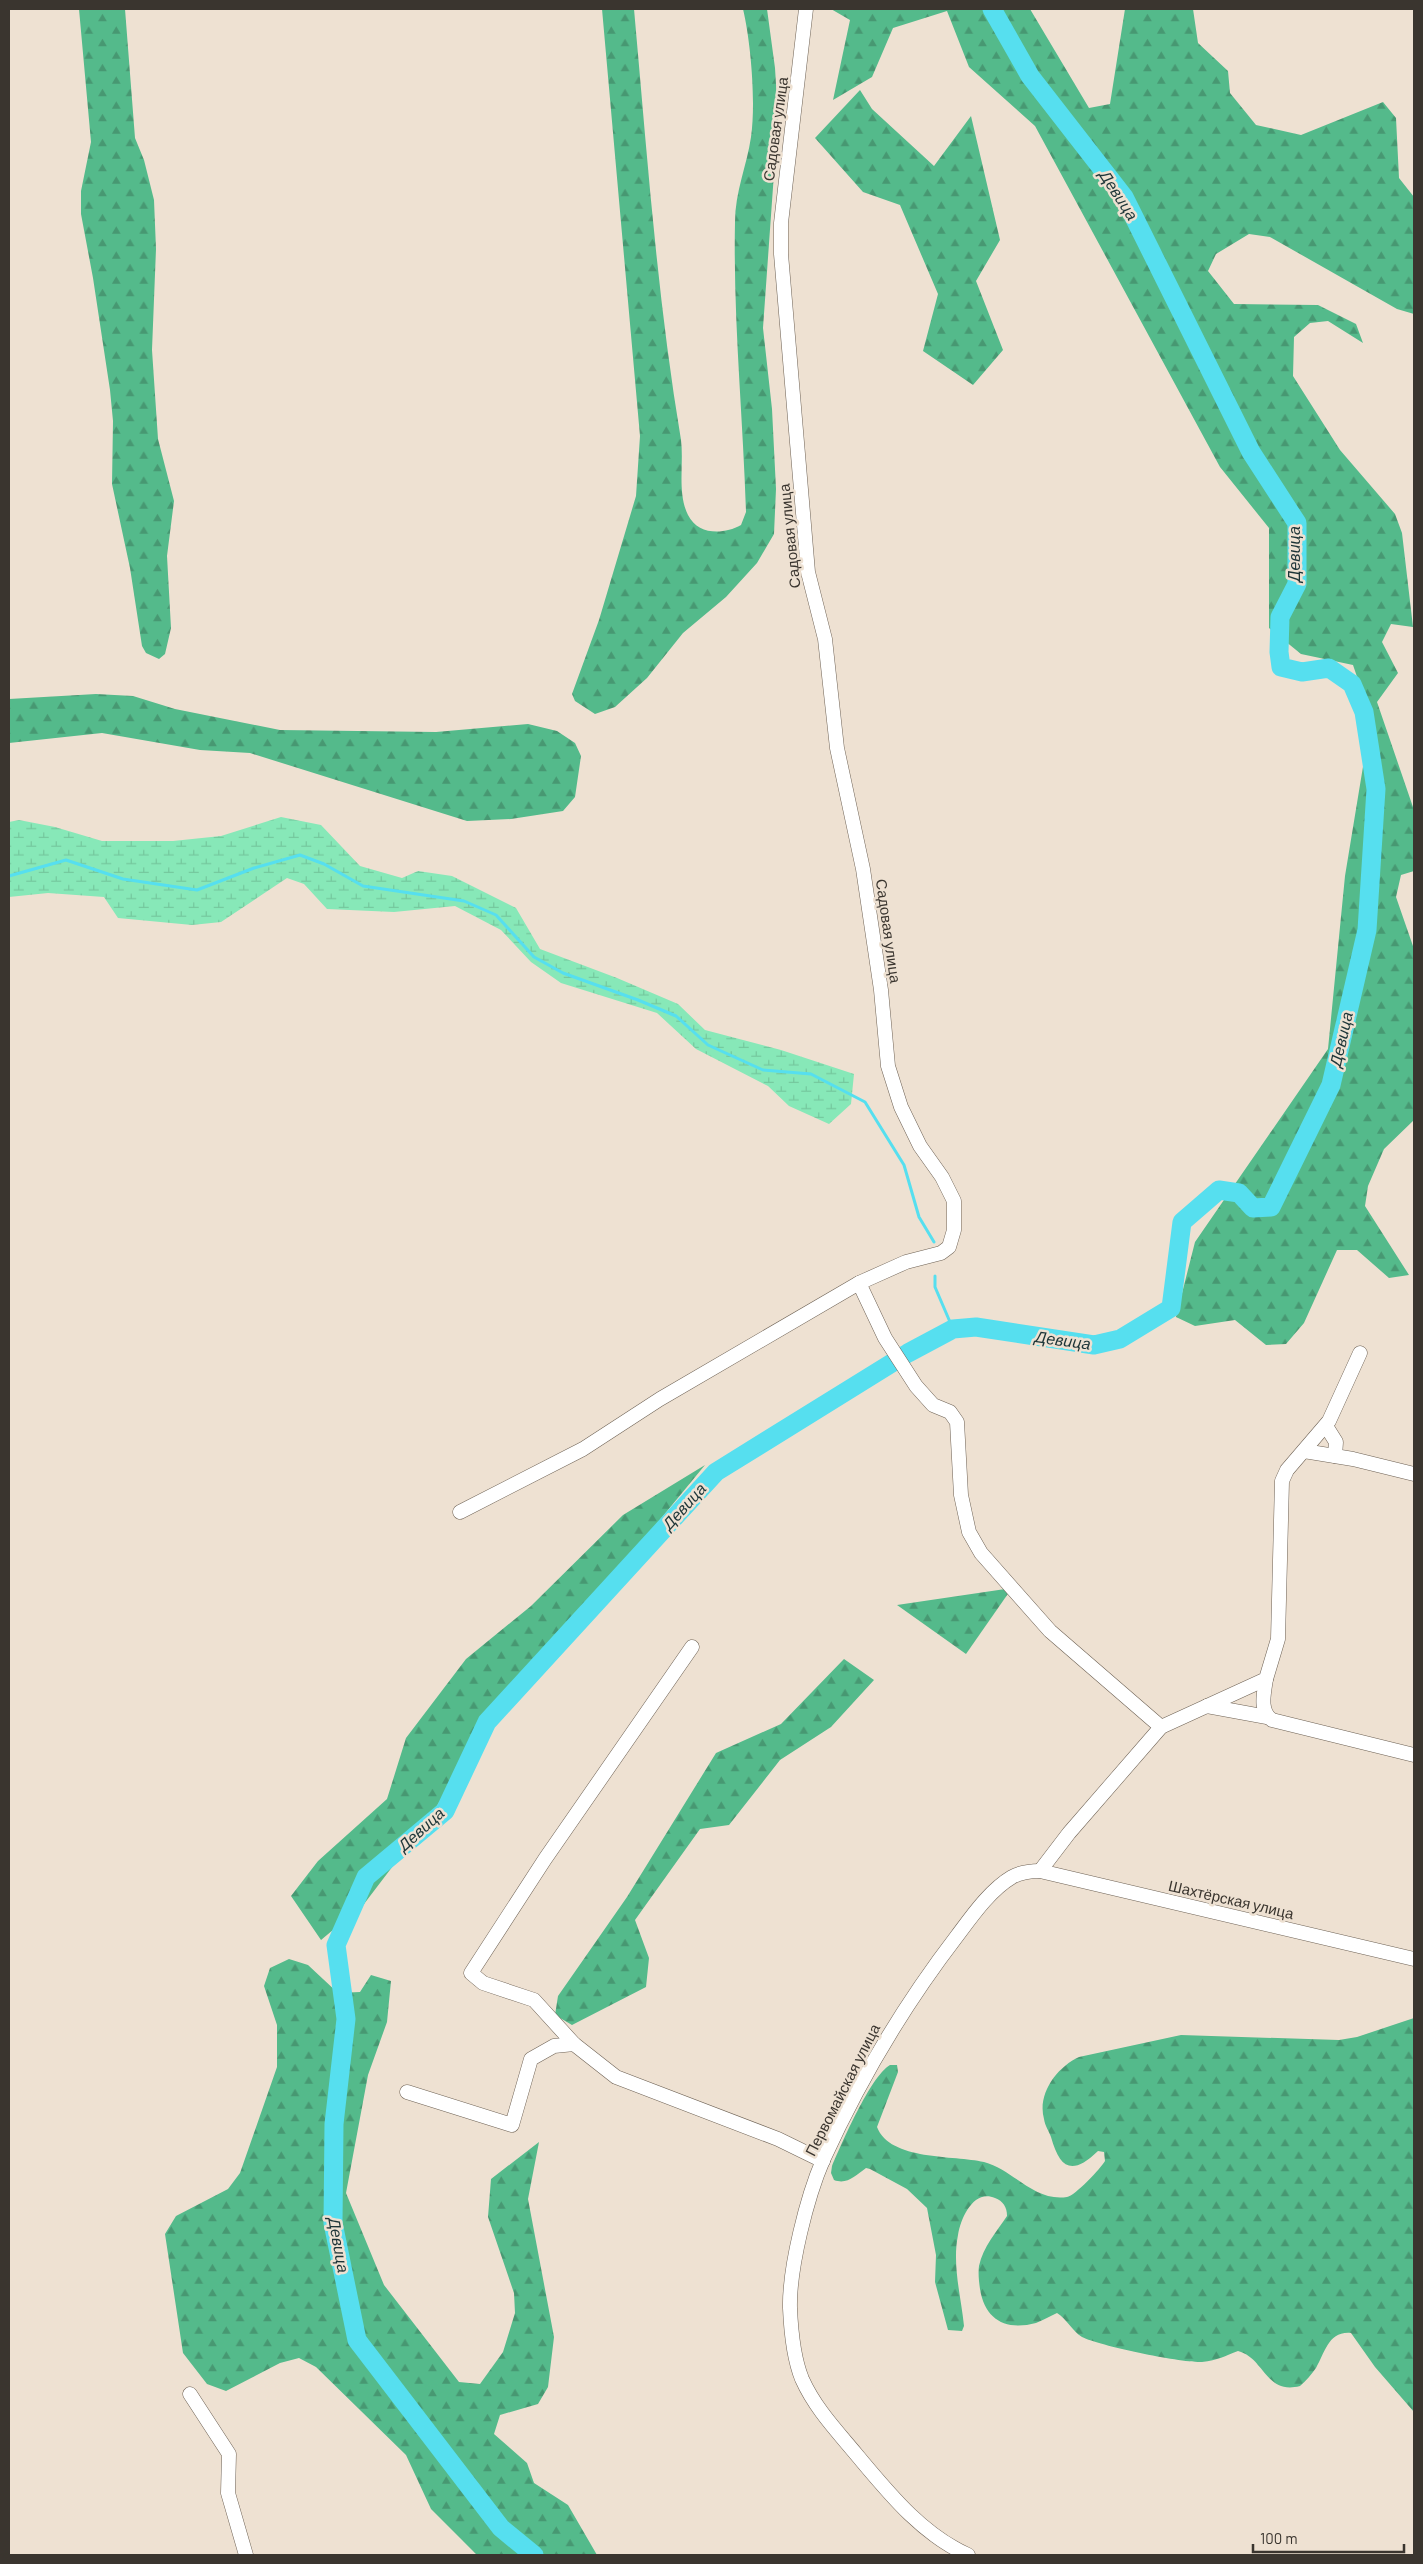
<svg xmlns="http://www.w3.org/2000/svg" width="1423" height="2564" viewBox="0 0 1423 2564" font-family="Barlow,sans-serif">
  <defs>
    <pattern id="forest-firs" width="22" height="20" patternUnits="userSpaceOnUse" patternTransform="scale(1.25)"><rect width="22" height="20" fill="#54ba8b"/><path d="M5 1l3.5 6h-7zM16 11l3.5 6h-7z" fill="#479872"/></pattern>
    <pattern id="wetland-marsh" width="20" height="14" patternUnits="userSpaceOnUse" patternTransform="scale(1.25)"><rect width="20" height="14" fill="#87e8b8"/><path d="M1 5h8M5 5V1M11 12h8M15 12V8" fill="none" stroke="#75c89e"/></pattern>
  </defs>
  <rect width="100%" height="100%" fill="#eee1d2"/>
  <!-- forest -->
  <g fill="url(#forest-firs)">
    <path d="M79 9H125L135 138 144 160 154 200 156 249 152 350 158 439 174 501 167 556 171 628 165 654 159 659 146 653 142 646 130 568 112 484 113 421 110 390 93 278 81 214V191L91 142Z"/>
    <path d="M602 9H634C647 153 657 297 681 440 684 464 677 493 688 515 698 535 723 535 741 525L746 512C743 416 733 319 735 222 735 192 747 165 751 137 756 102 751 43 743 9H767L775 68 778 117 763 328 772 409 776 489 774 534 757 563 726 597 683 633 647 678 615 707 595 714 575 701 572 694 599 620 636 496 640 436Z"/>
    <path d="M831 9H1030L1089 108 1110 104 1125 9H1193L1198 43 1228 71 1230 93 1256 125 1301 135 1383 102 1396 118 1399 178 1414 197V314L1397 309 1270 237 1249 234 1216 254 1208 271 1234 304 1318 305 1356 324 1363 343 1328 321 1310 323 1294 337 1293 376 1340 450 1395 514 1402 533 1413 627 1391 624 1382 642 1398 673 1377 702 1414 810V871L1401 875 1396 897 1414 949V1120L1384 1149 1368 1186 1365 1206 1409 1275 1389 1278 1357 1250H1337L1304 1323 1286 1344 1266 1345 1235 1320 1195 1326 1176 1317 1195 1242 1328 1049 1345 876 1371 718 1353 665 1301 654 1269 628V528L1220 467 1035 126 969 67 947 11 893 28 872 77 833 100 850 20Z"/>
    <path d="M860 90 872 109 934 166 971 116 1000 240 976 281 1003 350 973 385 923 351 938 294 900 205 863 192 815 138Z"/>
    <path d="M96 694 133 696 175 709 280 730 436 732 528 724 557 731 575 743 581 756 575 797 563 811 511 819 467 821 250 753 200 750 102 733 9 743V699Z"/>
    <path d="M705 1465 468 1753 431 1816 364 1904 321 1940 291 1896 318 1861 387 1799 406 1738 466 1659 531 1606 623 1515Z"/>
    <path d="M1012 1588 966 1654 897 1605Z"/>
    <path d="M844 1659 874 1680 831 1727 780 1760 729 1825 700 1829 635 1920 649 1958 646 1987 572 2025 555 2015 558 1996 627 1897 716 1753 781 1724Z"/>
    <path d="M289 1959 308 1965 338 1993 360 1992 371 1975 391 1981 387 2022 368 2075 346 2193 384 2285 459 2382 480 2384 503 2352 515 2313 514 2293 488 2217 491 2179 539 2142 528 2199 554 2337 548 2387 538 2404 500 2415 494 2434 527 2463 534 2483 568 2505 597 2555H477L431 2509 406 2455 316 2367 299 2358 280 2363 226 2391 207 2384 183 2353 165 2234 176 2216 228 2189 240 2173 277 2067V2025L264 1986 270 1968Z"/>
    <path d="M1414 2018V2412L1375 2367 1351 2333C1328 2331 1325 2353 1316 2368 1311 2375 1306 2381 1300 2386 1265 2395 1265 2358 1238 2351 1225 2356 1218 2360 1202 2362 1182 2363 1100 2346 1082 2337 1072 2331 1067 2319 1057 2313 1050 2316 1044 2320 1036 2323 1006 2331 985 2320 980 2289 979 2282 978 2273 979 2266 983 2247 997 2231 1007 2216 1007 2207 1003 2201 995 2198 974 2189 961 2217 958 2235 952 2265 961 2296 964 2326L962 2331 948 2330 935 2282 936 2255 927 2208 907 2189 870 2169 866 2168C855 2176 847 2185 834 2180L831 2173 832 2166C842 2143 870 2077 890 2065H897L898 2072 877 2127C890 2161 954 2155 984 2162 1014 2170 1034 2202 1067 2197 1075 2196 1101 2168 1105 2161L1104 2152 1098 2151C1072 2176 1060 2169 1051 2137 1049 2131 1045 2126 1044 2119 1037 2094 1057 2067 1079 2057L1181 2035 1339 2040 1357 2037Z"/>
  </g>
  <!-- wetland -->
  <path fill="url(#wetland-marsh)" d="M281 817 321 825 360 866 402 878 418 871 452 876 516 908 540 949 617 978 678 1004 705 1030 781 1050 854 1074 851 1104 829 1124 789 1106 768 1086 696 1049 657 1013 561 983 531 962 501 930 455 906 394 912 327 909 304 884 287 878 221 922 192 925 118 918 104 897 48 893 9 897V822L19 820 55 827 102 841H173L221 836Z"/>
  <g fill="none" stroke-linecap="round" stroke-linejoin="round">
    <!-- stream -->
    <g stroke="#56dfef" stroke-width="3">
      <path d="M9 876 66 860 123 879 197 890 254 868 300 855 324 864 363 886 464 901 496 915 534 957 563 973 638 1000 676 1016 708 1045 763 1070 811 1074 865 1102 904 1165 919 1217 934 1242"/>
      <path d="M935 1276V1287L953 1329"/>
    </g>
    <!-- river -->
    <path stroke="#56dfef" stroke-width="19" d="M534 2555 501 2528 357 2340 333 2223 334 2124 346 2019 336 1945 366 1877 445 1811 487 1722 716 1472 908 1353 953 1329 976 1327 1094 1345 1120 1339 1171 1308 1182 1222 1219 1190 1239 1193 1253 1208 1271 1207 1331 1085 1367 930 1376 789 1364 712 1352 684 1329 668 1302 672 1281 667 1279 652 1280 617 1297 584V523L1251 452 1124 197 1030 76 992 9"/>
    <!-- minor casing -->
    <g stroke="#6e6255" stroke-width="15">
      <g id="minor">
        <path d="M859 1283 885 1338 916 1386 933 1405 950 1412 957 1422 961 1495 969 1532 981 1553 1050 1631 1161 1727"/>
        <path d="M1326 1426 1336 1442 1335 1456"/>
        <path d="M1304 1451 1353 1459 1414 1474"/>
        <path d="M460 1512 583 1449 660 1399 859 1283 906 1262 941 1253 949 1247 954 1230V1201L942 1177 920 1146 901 1107 888 1066 881 990 863 869 837 748 825 639 808 572 781 254V223L806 9"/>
        <path d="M692 1647 545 1859 471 1973 483 1983 534 2000 574 2044 616 2077 778 2139 823 2161"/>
        <path d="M1266 1679C1264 1693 1259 1711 1272 1720L1414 1755"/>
        <path d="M1207 1706 1267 1717"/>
        <path d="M1040 1871 1069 1833 1161 1727 1266 1679 1278 1639 1282 1481 1287 1470 1329 1421 1360 1353"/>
        <path d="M407 2092 512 2125 531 2059 554 2046 574 2044"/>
        <path d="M190 2394 229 2454 228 2493 246 2555"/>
        <path d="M968 2555C921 2534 888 2492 856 2454 836 2430 815 2408 802 2379 793 2357 791 2331 790 2308 789 2268 807 2197 823 2160 859 2081 904 2005 957 1936 972 1916 990 1890 1012 1877 1021 1872 1030 1871 1040 1871L1414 1959"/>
      </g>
    </g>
    <!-- minor -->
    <use href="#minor" stroke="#fff" stroke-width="14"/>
  </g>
  <g text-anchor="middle" stroke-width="5" stroke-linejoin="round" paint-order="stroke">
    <!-- street labels -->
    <g font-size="15" fill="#3a352f" stroke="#eee1d2">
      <text transform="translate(776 129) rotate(-82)" y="5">Садовая улица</text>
      <text transform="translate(790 536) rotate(-96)" y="5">Садовая улица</text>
      <text transform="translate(888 931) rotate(82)" y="5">Садовая улица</text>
      <text transform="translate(1231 1900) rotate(13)" y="5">Шахтёрская улица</text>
      <text transform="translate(843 2090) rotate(-63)" y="5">Первомайская улица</text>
    </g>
    <!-- water labels -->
    <g font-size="16" font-style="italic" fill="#1d3538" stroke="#eee1d2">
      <text transform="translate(1119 195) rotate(57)" y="6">Девица</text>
      <text transform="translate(1294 554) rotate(-90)" y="6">Девица</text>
      <text transform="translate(1341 1039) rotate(-77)" y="6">Девица</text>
      <text transform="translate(1063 1340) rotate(8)" y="6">Девица</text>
      <text transform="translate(684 1506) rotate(-48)" y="6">Девица</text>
      <text transform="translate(421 1829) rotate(-42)" y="6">Девица</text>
      <text transform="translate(339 2245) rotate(80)" y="6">Девица</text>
    </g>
  </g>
  <!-- border -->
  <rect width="1423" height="2564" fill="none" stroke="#3a352f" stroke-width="20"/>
  <!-- scale -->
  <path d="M1253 2544v8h151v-8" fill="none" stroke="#3a352f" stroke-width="2.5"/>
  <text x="1260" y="2544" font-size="15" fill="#3a352f" stroke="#eee1d2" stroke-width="4" paint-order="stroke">100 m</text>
</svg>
